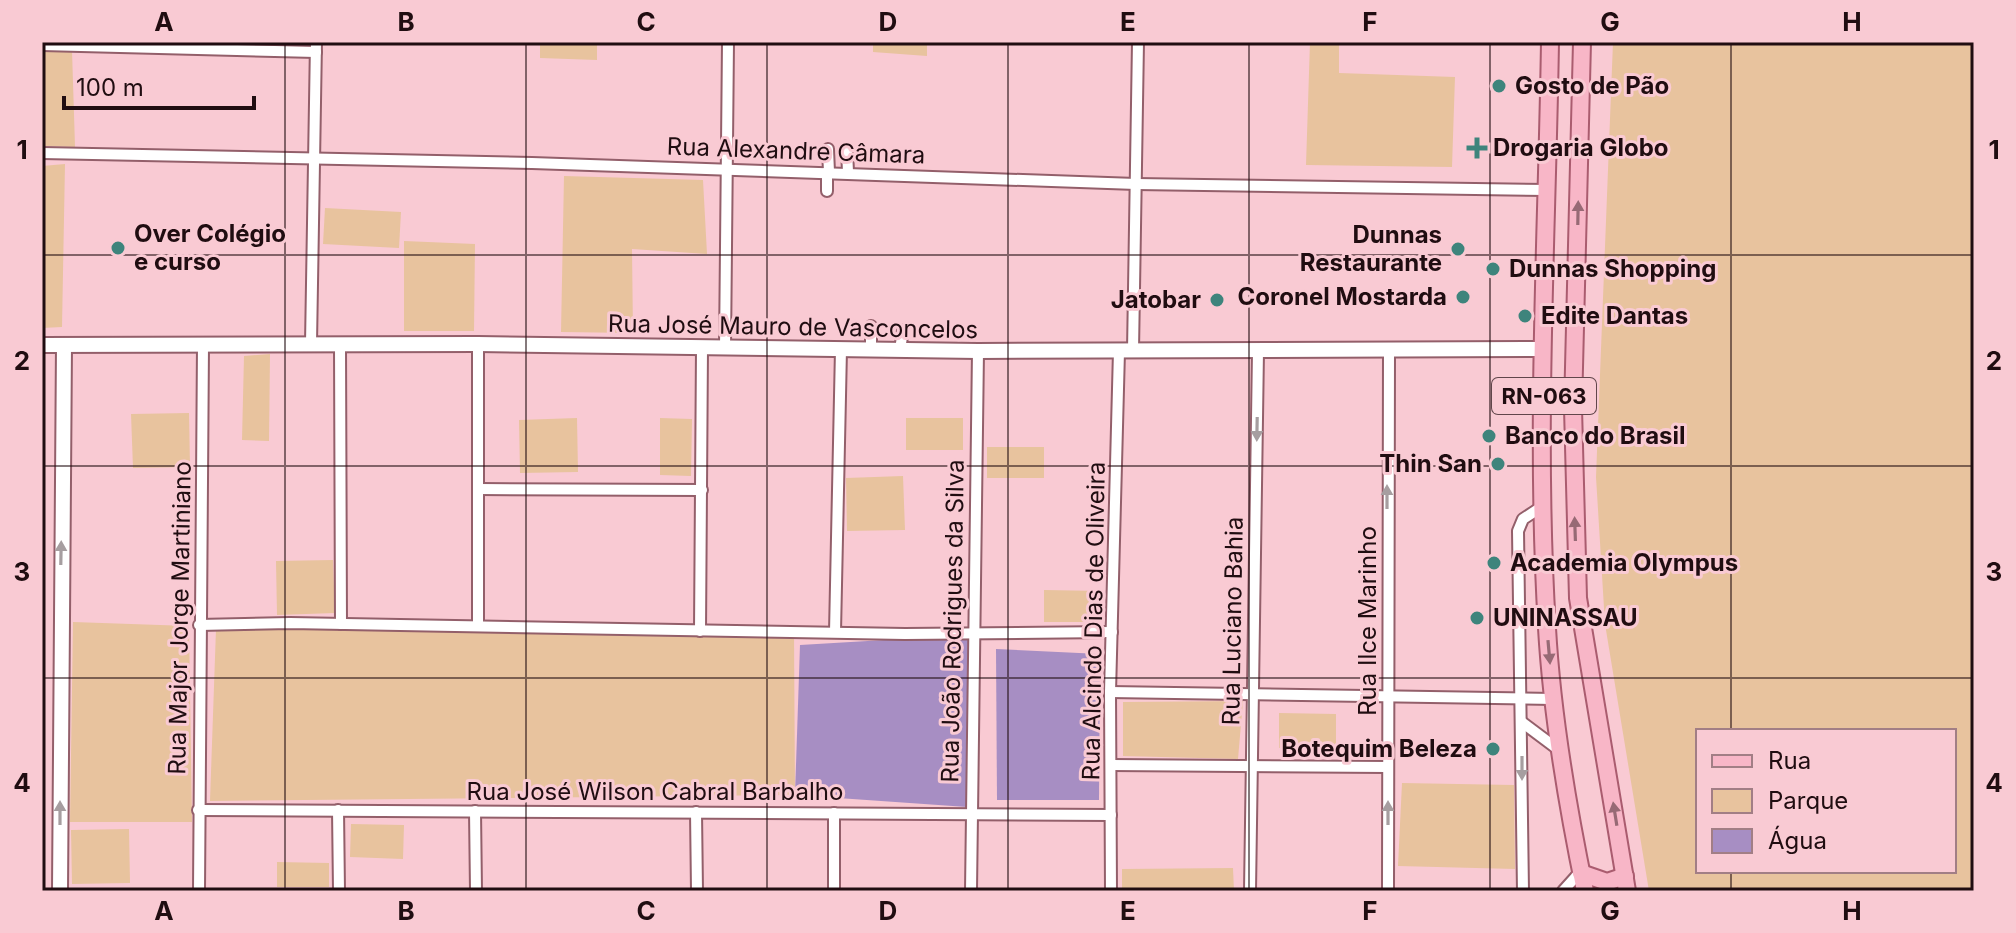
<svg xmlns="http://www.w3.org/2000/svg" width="2016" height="933" viewBox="0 0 2016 933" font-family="Inter,sans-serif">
  <rect width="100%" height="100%" fill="#f9cad3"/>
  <!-- green -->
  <g fill="#e8c39e" fill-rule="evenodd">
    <path d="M540 42H597V60L540 58Z"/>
    <path d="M873 42H927V56L873 52Z"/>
    <path d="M1310 42H1339V73L1455 77 1452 167 1306 165Z"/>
    <path d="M1613 42H1974V891H1649L1605 624 1596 477ZM1698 731H1954V871H1698Z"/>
    <path d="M42 50H72L75 147 42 146Z"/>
    <path d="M65 164 62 327 42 328V166Z"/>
    <path d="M564 176 703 180 707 254 632 249 633 333 561 332Z"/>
    <path d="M325 208 401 212 399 248 323 244Z"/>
    <path d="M404 241 475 244 474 331H404Z"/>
    <path d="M270 354 269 441 242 440 244 356Z"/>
    <path d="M189 413 190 467 133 468 131 414Z"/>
    <path d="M577 418 578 472 520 473 519 420Z"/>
    <path d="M660 418 692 419 691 476 660 475Z"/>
    <rect x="906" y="418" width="57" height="32"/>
    <rect x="987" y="447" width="57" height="31"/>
    <path d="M903 476 905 530 847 531 846 478Z"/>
    <path d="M333 560 335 613 277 615 276 561Z"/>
    <path d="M1044 590 1101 591V622H1044Z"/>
    <path d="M73 622 189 626 192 822H70Z"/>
    <path d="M216 629 794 632 795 795 210 801Z"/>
    <path d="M1243 701 1238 759 1123 756V702Z"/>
    <path d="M1279 713 1336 714V748H1279Z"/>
    <path d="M1402 783 1514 785 1515 869 1398 866Z"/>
    <path d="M351 824 404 825 403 859 350 857Z"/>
    <path d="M129 829 130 883 72 884 71 830Z"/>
    <path d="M277 862 329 863V887H277Z"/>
    <path d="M1233 868 1234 891H1122V869Z"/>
  </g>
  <!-- water -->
  <g fill="#a78ec3">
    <path d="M969 635 967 807 795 795 800 645Z"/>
    <path d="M996 649 1100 654 1099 800H997Z"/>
  </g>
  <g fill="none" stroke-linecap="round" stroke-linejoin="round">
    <!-- street casing -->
    <g stroke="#935f6a" stroke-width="14">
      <g id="street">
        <path d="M42 45 316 52"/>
        <path d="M828 149 829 172"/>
        <path d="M847 150 848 172"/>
        <path d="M42 153 532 163 1136 184 1548 190"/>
        <path d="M827 191V172"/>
        <path d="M871 326V350"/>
        <path d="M311 344 316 42"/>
        <path d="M340 345 341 624"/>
        <path d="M725 349 728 42"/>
        <path d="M900 350 903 330"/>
        <path d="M1133 351 1138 42"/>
        <path d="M479 489 702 490"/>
        <path d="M199 625 290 623 905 634 1112 632"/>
        <path d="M478 625V344"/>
        <path d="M700 631 702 348"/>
        <path d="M835 632 841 349"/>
        <path d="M1110 692 1553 699"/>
        <path d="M1523 723 1559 750"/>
        <path d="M1111 765 1388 767"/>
        <path d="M198 810 1111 815"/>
        <path d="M338 810 339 891"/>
        <path d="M475 811 476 891"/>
        <path d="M696 812 697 891"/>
        <path d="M199 891 203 345"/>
        <path d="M834 891V813"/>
        <path d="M971 891 978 351"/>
        <path d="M1111 891 1110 692 1119 351"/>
        <path d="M1250 891 1258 351"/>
        <path d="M1388 891 1389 351"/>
        <path d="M1523 891 1518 531 1523 519 1543 506"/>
        <path d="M1563 891 1581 871"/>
      </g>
    </g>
    <!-- secondary casing -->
    <g stroke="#935f6a" stroke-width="18">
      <g id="secondary">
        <path d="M42 345 478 344 978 351 1543 349"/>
        <path d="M60 891 64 345"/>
      </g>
    </g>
    <!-- primary casing -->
    <g stroke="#aa5c6f" stroke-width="20">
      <g id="primary">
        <path d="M1550 42C1547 237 1535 433 1547 628 1552 716 1567 804 1585 891"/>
        <path d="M1582 42 1573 408 1578 598 1627 891"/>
        <path d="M1581 873 1607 882 1625 876"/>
      </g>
    </g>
    <!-- street -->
    <use href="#street" stroke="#fff" stroke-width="10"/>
    <!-- secondary -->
    <use href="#secondary" stroke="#fff" stroke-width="14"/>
    <!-- primary -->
    <use href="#primary" stroke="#f8b6c7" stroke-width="16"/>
  </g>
  <!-- one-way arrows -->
  <defs><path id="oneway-solid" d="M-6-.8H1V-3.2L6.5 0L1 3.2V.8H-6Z" transform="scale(2)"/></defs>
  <g fill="#976a75">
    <use href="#oneway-solid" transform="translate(1578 213) rotate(-89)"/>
    <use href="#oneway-solid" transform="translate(1575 529) rotate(-92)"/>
    <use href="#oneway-solid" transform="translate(1549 652) rotate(85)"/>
    <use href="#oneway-solid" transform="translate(1615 814) rotate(-99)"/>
  </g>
  <g fill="#a69ea0">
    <use href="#oneway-solid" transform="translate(1257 429) rotate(91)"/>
    <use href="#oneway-solid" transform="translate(1387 497) rotate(-90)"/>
    <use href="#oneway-solid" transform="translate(61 553) rotate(-89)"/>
    <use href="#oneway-solid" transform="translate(1522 768) rotate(90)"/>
    <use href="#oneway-solid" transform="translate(60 813) rotate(-90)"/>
    <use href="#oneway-solid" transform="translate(1388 813) rotate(-90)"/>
  </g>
  <!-- grid -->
  <path fill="none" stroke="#200d11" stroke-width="2" stroke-opacity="0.55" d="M285 42V891M526 42V891M767 42V891M1008 42V891M1249 42V891M1490 42V891M1731 42V731M42 255H1974M42 466H1974M42 678H1974M1731 871V891"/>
  <!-- markers -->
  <g fill="#3e847c" stroke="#f9cad3" stroke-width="3">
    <circle cx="1499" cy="86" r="8"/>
    <path d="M1473 136h8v8h8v8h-8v8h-8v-8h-8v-8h8z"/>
    <circle cx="118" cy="248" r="8"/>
    <circle cx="1458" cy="249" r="8"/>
    <circle cx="1493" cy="269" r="8"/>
    <circle cx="1463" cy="297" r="8"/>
    <circle cx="1217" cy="300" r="8"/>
    <circle cx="1525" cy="316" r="8"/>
    <circle cx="1489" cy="436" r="8"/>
    <circle cx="1498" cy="464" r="8"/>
    <circle cx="1494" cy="563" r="8"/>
    <circle cx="1477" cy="618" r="8"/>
    <circle cx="1493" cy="749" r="8"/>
  </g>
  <g text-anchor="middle" stroke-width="6" stroke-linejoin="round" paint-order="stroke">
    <!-- shield labels -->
    <rect fill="#f9cad3" stroke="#61464b" stroke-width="2" x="1492" y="378" width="104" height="36" rx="6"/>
    <g font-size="22" font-weight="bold" fill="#200d11">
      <text x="1544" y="404">RN-063</text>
    </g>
    <!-- poi labels -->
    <g font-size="24" font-weight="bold" fill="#200d11" stroke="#f9cad3" text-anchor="start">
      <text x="1515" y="94">Gosto de Pão</text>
      <text x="1493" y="156">Drogaria Globo</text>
      <text x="134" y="242">Over Colégio<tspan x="134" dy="28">e curso</tspan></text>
      <text x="1442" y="243" text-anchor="end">Dunnas<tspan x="1442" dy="28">Restaurante</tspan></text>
      <text x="1509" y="277">Dunnas Shopping</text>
      <text x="1447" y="305" text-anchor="end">Coronel Mostarda</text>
      <text x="1201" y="308" text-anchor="end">Jatobar</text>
      <text x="1541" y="324">Edite Dantas</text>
      <text x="1505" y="444">Banco do Brasil</text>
      <text x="1482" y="472" text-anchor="end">Thin San</text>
      <text x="1510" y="571">Academia Olympus</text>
      <text x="1493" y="626">UNINASSAU</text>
      <text x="1477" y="757" text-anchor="end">Botequim Beleza</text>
    </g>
    <!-- street labels -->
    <g font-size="24" fill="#200d11" stroke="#f9cad3">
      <text transform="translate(796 151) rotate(2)" y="8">Rua Alexandre Câmara</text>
      <text transform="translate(793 327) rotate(1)" y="8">Rua José Mauro de Vasconcelos</text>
      <text transform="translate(180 618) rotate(-89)" y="8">Rua Major Jorge Martiniano</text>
      <text transform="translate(953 621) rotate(-89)" y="8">Rua João Rodrigues da Silva</text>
      <text transform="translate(1094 621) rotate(-89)" y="8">Rua Alcindo Dias de Oliveira</text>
      <text transform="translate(1233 621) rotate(-89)" y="8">Rua Luciano Bahia</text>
      <text transform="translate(1368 621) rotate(-90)" y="8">Rua Ilce Marinho</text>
      <text x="655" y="800">Rua José Wilson Cabral Barbalho</text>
    </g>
  </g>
  <!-- border -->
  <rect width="2016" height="933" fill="none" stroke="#f9cad3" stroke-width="88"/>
  <!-- legend -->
  <rect x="1696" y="729" width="260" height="144" fill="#f9cad3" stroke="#a27e85" stroke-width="2"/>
  <rect x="1712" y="755" width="40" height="12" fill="#f8b6c7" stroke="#a27e85" stroke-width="2"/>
  <text x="1768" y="769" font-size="24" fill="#200d11">Rua</text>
  <rect x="1712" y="789" width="40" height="24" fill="#e8c39e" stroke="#a27e85" stroke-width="2"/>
  <text x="1768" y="809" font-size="24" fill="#200d11">Parque</text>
  <rect x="1712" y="829" width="40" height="24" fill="#a78ec3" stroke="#a27e85" stroke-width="2"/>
  <text x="1768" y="849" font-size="24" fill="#200d11">Água</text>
  <!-- scale -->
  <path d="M64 96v12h190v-12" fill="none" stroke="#200d11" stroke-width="4"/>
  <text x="76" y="96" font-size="24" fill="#200d11" stroke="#f9cad3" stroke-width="6" paint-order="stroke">100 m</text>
  <rect x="44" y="44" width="1928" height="845" fill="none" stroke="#200d11" stroke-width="3"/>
  <g font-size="26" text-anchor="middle" font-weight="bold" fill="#200d11">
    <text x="164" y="31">A</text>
    <text x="406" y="31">B</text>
    <text x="646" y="31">C</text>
    <text x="888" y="31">D</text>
    <text x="1128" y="31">E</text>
    <text x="1370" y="31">F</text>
    <text x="1610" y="31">G</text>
    <text x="1852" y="31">H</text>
    <text x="22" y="159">1</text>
    <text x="1994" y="159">1</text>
    <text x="22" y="370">2</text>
    <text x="1994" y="370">2</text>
    <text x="22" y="581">3</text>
    <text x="1994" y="581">3</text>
    <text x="22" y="792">4</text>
    <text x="1994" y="792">4</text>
    <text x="164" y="920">A</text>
    <text x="406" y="920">B</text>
    <text x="646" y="920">C</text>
    <text x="888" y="920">D</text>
    <text x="1128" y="920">E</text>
    <text x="1370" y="920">F</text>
    <text x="1610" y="920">G</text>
    <text x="1852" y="920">H</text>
  </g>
</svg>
